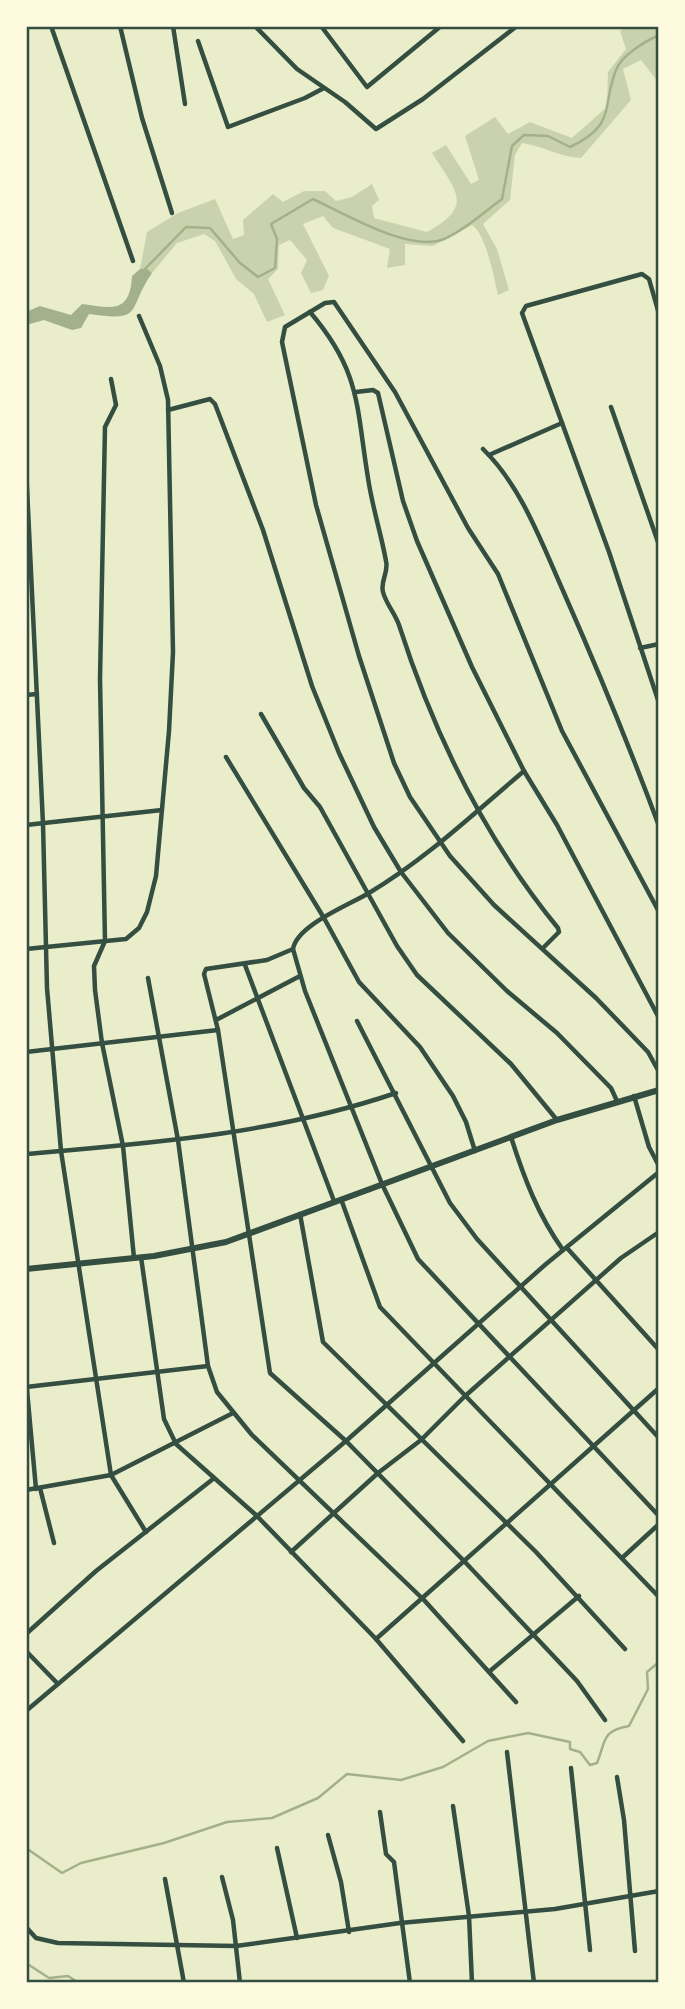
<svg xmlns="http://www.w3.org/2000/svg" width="685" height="2009" viewBox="0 0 685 2009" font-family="Arial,sans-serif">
  <rect width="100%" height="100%" fill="#e9edc9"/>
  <!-- green -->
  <path fill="#cad2ad" d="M627 26H659V83L641 60 623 69 631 100 581 158C559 157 543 146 522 143L515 155 510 200 483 224 497 249 509 290 498 295C494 278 486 234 472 225L433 246 405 244V265L387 268 390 249 333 228 323 216 303 224 329 276 323 290 311 293 301 273 307 260 290 240 279 245 278 269 268 279 285 315 267 322 254 294 236 279 215 241 204 234 177 243 152 273 140 269 147 232 178 213 215 199 233 239 244 235 243 220 273 194 283 202 304 191H325L336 201 352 197 372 184 379 200 372 206 374 218 427 232C475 206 456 191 432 153L446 145 471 184 479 180 465 136 495 117 508 134 530 122 572 138 607 107 608 72 626 49 620 31Z"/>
  <!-- water -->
  <path fill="#a3b18a" d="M140 269H147L152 273C126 311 145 322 89 314L81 328 72 330 44 320 26 325V312L40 306 71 315 82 304C112 308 130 314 132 276Z"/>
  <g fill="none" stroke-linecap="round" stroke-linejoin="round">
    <!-- stream -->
    <g stroke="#a3b18a" stroke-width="2.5">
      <path d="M144 270 186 227 210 228 240 263 258 277 275 268 277 239 271 224 313 199C345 214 410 253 444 239 465 230 484 212 502 199L512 146 524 135 548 136 570 147C617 125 601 108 616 70 622 55 644 42 659 35"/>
      <path d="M26 1848 62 1873 81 1863 164 1843 227 1822 272 1818 318 1798 347 1774 401 1780 443 1767 488 1741 528 1733 570 1742V1749L580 1752 590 1765 597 1763C606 1741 601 1731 629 1726L648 1689 647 1672 659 1662"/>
      <path d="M26 1963 49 1978 68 1976 79 1983"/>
    </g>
    <!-- minor -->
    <g stroke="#344e41" stroke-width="4.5">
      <path d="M51 26 133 261"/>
      <path d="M120 26 142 118 172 213"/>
      <path d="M173 26 185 104"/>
      <path d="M255 26 297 69 345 102 376 129 423 99 517 26"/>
      <path d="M321 26 367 87 441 26"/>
      <path d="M198 41 228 127 305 98 324 88"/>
      <path d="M310 312C361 372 356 405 368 478 372 506 381 533 386 561 389 572 380 581 383 592 386 604 395 613 399 625 434 734 485 839 558 928L559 932 543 948"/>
      <path d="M659 314 649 279 642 274 526 306 522 313 609 552 659 703"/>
      <path d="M111 379 116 405 105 427 100 679 105 941 94 966 95 990 102 1043 123 1146 134 1258"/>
      <path d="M356 392 373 390 378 393 403 501 417 541 472 667 524 771 557 825 659 1018"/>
      <path d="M611 407 659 545"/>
      <path d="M168 410 210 399 215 404 263 530 312 686 339 753 374 827 401 872 448 933 507 991 557 1033 611 1088 617 1101"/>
      <path d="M483 449C522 487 542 544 564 593 598 670 630 748 659 826"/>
      <path d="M489 455 562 423"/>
      <path d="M26 467 43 824 47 988 61 1151 111 1475 146 1532"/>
      <path d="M640 648 659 644"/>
      <path d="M26 695 37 694"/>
      <path d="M261 714 304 788 320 807 397 946 417 975 511 1064 557 1120"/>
      <path d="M226 757 324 918 359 982 420 1047 453 1096 466 1122 475 1151"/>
      <path d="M524 771C473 814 426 859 369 893 349 905 297 925 293 949L267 960 206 969 204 974 218 1030 270 1373 346 1441 465 1562 577 1681 605 1720"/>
      <path d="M26 825 162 810"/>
      <path d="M659 912 562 731 498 574 468 528 395 392 334 302 325 303 285 327 282 342 316 505 359 656 394 763 410 797 450 856 494 905 596 998 648 1052 659 1072"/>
      <path d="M26 949 126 939 139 928 147 912 156 876 169 731 173 652 168 400 160 366 139 316"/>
      <path d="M293 949 305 991 382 1184 418 1259 659 1516"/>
      <path d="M245 965 334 1201"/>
      <path d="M148 978 178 1140 208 1366 217 1392 252 1435 424 1600 516 1702"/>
      <path d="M216 1020 300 976"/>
      <path d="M357 1021 450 1203 477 1239 659 1438"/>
      <path d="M26 1052 218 1030"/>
      <path d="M634 1096 649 1147 659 1166"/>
      <path d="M511 1137C524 1178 538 1215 563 1250"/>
      <path d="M26 1154C153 1143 275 1134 396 1093"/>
      <path d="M341 1199 380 1307 659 1597"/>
      <path d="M300 1214 323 1342 536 1552 625 1649"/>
      <path d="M567 1248 659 1350"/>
      <path d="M141 1257 164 1419 176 1444 256 1515 376 1639 463 1741"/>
      <path d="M26 1379 36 1489"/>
      <path d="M26 1387 208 1366"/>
      <path d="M40 1488 54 1543"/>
      <path d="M26 1490 111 1475 233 1413"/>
      <path d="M291 1552 378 1473 421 1440 464 1397 621 1258 659 1232"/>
      <path d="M622 1558 659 1524"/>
      <path d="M26 1634 96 1571 213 1479"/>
      <path d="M376 1639 659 1388"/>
      <path d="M26 1651 58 1684"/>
      <path d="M490 1671 579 1596"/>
      <path d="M26 1711 346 1441 546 1264 659 1172"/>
      <path d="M507 1752 534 1983"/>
      <path d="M571 1768 590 1950"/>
      <path d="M617 1777 624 1820 635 1951"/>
      <path d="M453 1806 469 1916 472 1983"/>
      <path d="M380 1812 386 1854 394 1862 410 1983"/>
      <path d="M328 1835 341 1882 349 1932"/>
      <path d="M277 1848 297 1938"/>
      <path d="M222 1877 233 1920 240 1983"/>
      <path d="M165 1879 184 1983"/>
      <path d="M26 1911V1925"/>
      <path d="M26 1927 36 1938 58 1943 236 1946 400 1923 555 1909 659 1891"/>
    </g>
    <!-- tertiary -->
    <path stroke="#344e41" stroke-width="6" d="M26 1269 154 1256 226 1242 557 1120 659 1090"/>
  </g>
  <!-- border -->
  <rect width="685" height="2009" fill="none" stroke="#fefae0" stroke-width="56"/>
  <rect x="28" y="28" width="629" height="1953" fill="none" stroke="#344e41" stroke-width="2.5"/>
</svg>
